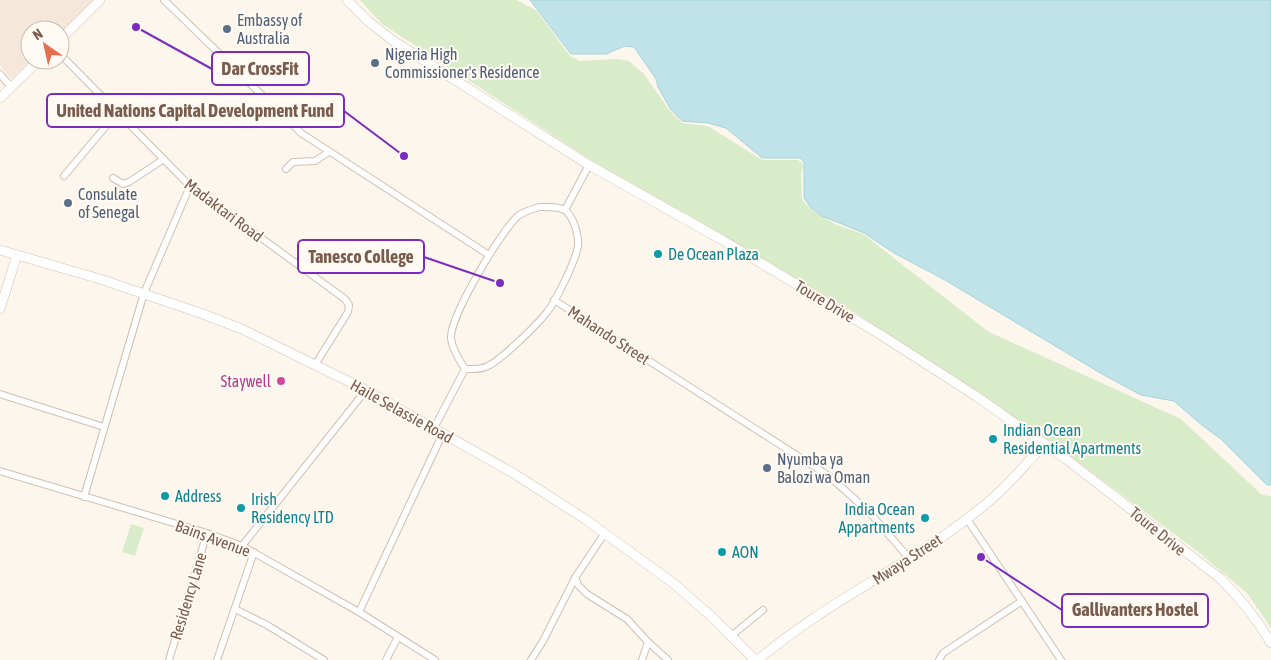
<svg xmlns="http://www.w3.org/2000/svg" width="1271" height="660" viewBox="0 0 1271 660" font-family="'Asap Condensed',sans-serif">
  <rect width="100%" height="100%" fill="#fdf6ec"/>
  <!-- residential -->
  <path fill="#f5e8da" d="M0 0H94L60 34V30H30V60H32L11 79 0 65Z"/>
  <!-- green -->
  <g fill="#d8ecc9">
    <path d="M360 0H517L537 11 570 56 580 61 617 59 629 61 644 74 669 110 682 123 708 126 762 160H798L803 164 801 175 802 200 813 211 837 225 863 234 989 332 1181 419 1262 495 1271 496V628L1247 593 1197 551 1050 441 854 312 594 162 382 24Z"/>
    <path d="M131 524 144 528 135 556 122 552Z"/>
  </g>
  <!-- water -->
  <path fill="#bfe3e8" stroke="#a5d3da" d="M530 0H1271V485H1267L1221 439 1203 426 1174 401 1141 395 1102 374 945 280 894 253 864 233 822 216 811 208 804 198V163L801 158H762L726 128 708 123 682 121 671 110 658 87 656 79 634 47 625 46 606 54H571Z"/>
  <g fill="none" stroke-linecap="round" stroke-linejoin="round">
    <!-- street casing -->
    <g stroke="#d1beb0" stroke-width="8">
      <g id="street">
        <path d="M164 0 301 133 489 255"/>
        <path d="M60 54 190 186 345 299 349 305 348 312 315 365"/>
        <path d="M0 74 11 87"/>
        <path d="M286 169 293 162 315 161 329 152"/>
        <path d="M64 176 117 113"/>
        <path d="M113 178 123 184 129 182 164 159"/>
        <path d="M539 207C547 207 559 206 566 211 574 218 579 236 578 246 576 260 556 301 547 312 538 324 501 360 488 366 481 370 473 369 465 369 459 360 452 349 451 338 450 316 501 231 518 216 525 211 532 209 539 207Z"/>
        <path d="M565 210 589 165"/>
        <path d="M554 300 829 476 869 512 909 558"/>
        <path d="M0 394 104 427"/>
        <path d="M434 428 465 369"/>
        <path d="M0 471 207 533 242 546 359 612 435 660"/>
        <path d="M84 497 144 293 190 186"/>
        <path d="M967 519 1061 660"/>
        <path d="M242 546 366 390"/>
        <path d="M575 578 578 585 587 594 627 619 648 642 668 660"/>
        <path d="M235 609 267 625 324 660"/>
        <path d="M359 612 443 433"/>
        <path d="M731 636 763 610"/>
        <path d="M169 660 207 533"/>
        <path d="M217 660 254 552"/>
        <path d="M386 660 398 637"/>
        <path d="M531 660 543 641 575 578 604 534"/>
        <path d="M642 660 648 642"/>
        <path d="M939 660 943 653 1022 601"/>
      </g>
    </g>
    <!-- secondary casing -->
    <g stroke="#d6c0b0" stroke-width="10">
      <g id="secondary">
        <path d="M347 0 368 21 392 40 589 165 724 241 881 335 976 396 1066 459 1221 579C1241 599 1257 619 1271 643"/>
        <path d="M60 40 100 0"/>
        <path d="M0 98 39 60"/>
        <path d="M0 250 100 279 203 314 244 330 366 390 513 473 585 519 673 583 711 616 755 660"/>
        <path d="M0 309 17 255"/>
        <path d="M758 660C831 597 923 560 995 496 1013 480 1028 461 1045 444"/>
      </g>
    </g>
    <!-- street -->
    <use href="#street" stroke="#fff" stroke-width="6"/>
    <!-- secondary -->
    <use href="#secondary" stroke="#fff" stroke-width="9"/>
  </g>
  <!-- markers -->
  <g fill="#5c6f8a" stroke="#fffaf3" stroke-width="2">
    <circle cx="227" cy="29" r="5"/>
    <circle cx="375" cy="63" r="5"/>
    <circle cx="68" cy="203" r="5"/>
    <circle cx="767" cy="468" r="5"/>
  </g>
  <g fill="#0f9aa8" stroke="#fffaf3" stroke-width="2">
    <circle cx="658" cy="254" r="5"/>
    <circle cx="993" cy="439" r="5"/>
    <circle cx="165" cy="496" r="5"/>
    <circle cx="241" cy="508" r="5"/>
    <circle cx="925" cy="518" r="5"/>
    <circle cx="722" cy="552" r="5"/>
  </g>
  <circle fill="#d1479c" stroke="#fffaf3" stroke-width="2" cx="281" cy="381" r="5"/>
  <g text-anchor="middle" stroke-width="4" stroke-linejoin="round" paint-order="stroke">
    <!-- service labels -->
    <g font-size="16" fill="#4e5e75" stroke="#fffaf3" text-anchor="start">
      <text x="237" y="26">Embassy of<tspan x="237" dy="18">Australia</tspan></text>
      <text x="385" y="60">Nigeria High<tspan x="385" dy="18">Commissioner's Residence</tspan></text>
      <text x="78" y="200">Consulate<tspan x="78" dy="18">of Senegal</tspan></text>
      <text x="777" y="465">Nyumba ya<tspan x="777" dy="18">Balozi wa Oman</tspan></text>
    </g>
    <!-- street labels -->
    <g font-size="16" fill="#7a5c4d" stroke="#fffaf3">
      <text transform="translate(224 210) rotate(37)" y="6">Madaktari Road</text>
      <text transform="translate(825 301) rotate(31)" y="6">Toure Drive</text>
      <text transform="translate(609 335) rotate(33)" y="6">Mahando Street</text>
      <text transform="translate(402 411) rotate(29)" y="6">Haile Selassie Road</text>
      <text transform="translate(1158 531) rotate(39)" y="6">Toure Drive</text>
      <text transform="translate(213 538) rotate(20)" y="6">Bains Avenue</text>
      <text transform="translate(907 559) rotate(-33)" y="6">Mwaya Street</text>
      <text transform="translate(188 596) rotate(-73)" y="6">Residency Lane</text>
    </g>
    <!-- culture labels -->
    <g font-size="16" fill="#0d838f" stroke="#fffaf3" text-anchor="start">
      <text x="668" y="260">De Ocean Plaza</text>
      <text x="1003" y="436">Indian Ocean<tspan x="1003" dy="18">Residential Apartments</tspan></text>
      <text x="175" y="502">Address</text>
      <text x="251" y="505">Irish<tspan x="251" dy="18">Residency LTD</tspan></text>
      <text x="915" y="515" text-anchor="end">India Ocean<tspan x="915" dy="18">Appartments</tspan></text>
      <text x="732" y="558">AON</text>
    </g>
    <!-- hotel labels -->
    <g font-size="16" fill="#b23c85" stroke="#fffaf3" text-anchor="end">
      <text x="271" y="387">Staywell</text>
    </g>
  </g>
  <!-- callouts -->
  <path fill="none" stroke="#7b2cbf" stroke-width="2" d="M136 27L212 69M404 156L344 111M500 283L424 257M981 557L1062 610"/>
  <g fill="#7b2cbf" stroke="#fffaf3" stroke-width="2">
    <circle cx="136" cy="27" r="5"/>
    <circle cx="404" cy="156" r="5"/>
    <circle cx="500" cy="283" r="5"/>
    <circle cx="981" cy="557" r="5"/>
  </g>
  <g fill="#fffaf3" stroke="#7b2cbf" stroke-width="2">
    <rect x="212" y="52" width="97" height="33" rx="5"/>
    <rect x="47" y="94" width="297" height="33" rx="5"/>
    <rect x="298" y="240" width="126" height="33" rx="5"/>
    <rect x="1062" y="594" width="146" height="33" rx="5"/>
  </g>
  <g font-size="18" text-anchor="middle" font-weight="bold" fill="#7a5c4d">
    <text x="260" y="75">Dar CrossFit</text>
    <text x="195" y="117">United Nations Capital Development Fund</text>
    <text x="361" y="263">Tanesco College</text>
    <text x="1135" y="616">Gallivanters Hostel</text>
  </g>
  <!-- north arrow -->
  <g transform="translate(45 45) rotate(326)"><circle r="24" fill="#fffaf3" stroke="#cabbb1"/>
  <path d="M0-4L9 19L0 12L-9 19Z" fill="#e76f51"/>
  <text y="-8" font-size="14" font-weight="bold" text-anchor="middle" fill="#7a5c4d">N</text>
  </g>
</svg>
